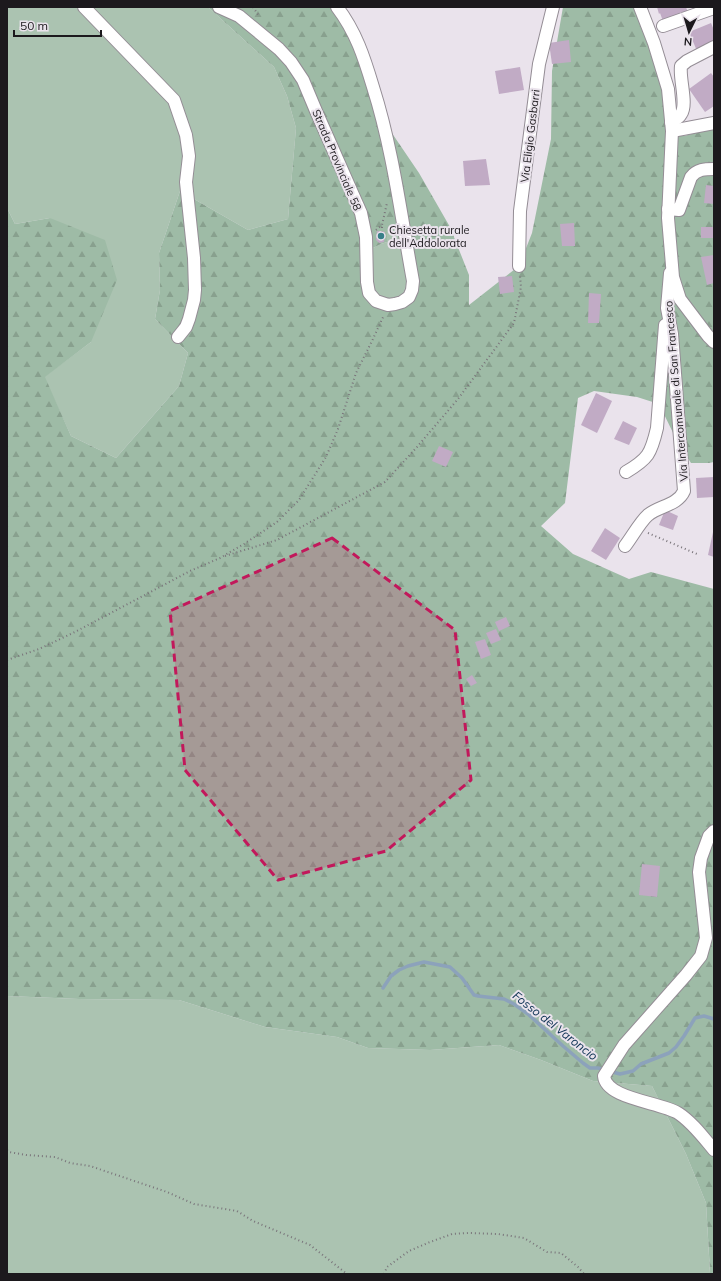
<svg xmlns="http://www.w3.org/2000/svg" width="721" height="1281" viewBox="0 0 721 1281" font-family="Mulish,sans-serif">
  <defs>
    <pattern id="forest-firs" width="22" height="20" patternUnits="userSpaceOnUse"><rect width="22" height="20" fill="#9ebba6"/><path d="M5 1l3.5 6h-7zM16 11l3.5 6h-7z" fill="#88a08e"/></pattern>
  </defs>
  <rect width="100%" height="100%" fill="#eae3ec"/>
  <!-- green -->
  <g fill="#abc3b1">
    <path d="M7 7H208L274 67 287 96 296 128 288 219 248 230 180 191 159 253 160 290 155 319 188 353 179 386 116 458 71 436 44 377 91 342 50 218 15 224 7 208Z"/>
    <path d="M399 228 407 279C406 285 405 293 399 297 389 303 376 296 372 286L371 249 381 244 387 242V232Z"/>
    <path d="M7 996 79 999 179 1000 265 1027 337 1037 368 1048 430 1050 499 1045 541 1060 593 1081 652 1086 686 1154 706 1203 710 1273 709 1274H7Z"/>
  </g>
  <!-- forest -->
  <path fill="url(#forest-firs)" fill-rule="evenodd" d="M208 7H337L383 120 419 173 450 227 469 275V305L519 266 532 233 551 139 552 71 563 7H640L654 43 672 131 684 136 714 128V462L709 463H691L678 443 659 404 637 397 594 391 578 398 565 503 541 526 573 554 629 579 651 572 714 589V1274H709L710 1272 706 1203 686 1154 652 1086 593 1081 541 1060 499 1045 430 1050 368 1048 337 1037 265 1027 179 1000 79 999 7 996V208L15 224 50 218 105 240 117 280 91 342 45 377 71 436 116 458 179 386 188 353 155 319 160 290 159 253 180 191 248 230 288 219 296 128 287 96 274 67ZM399 228 407 279C406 285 405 293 399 297 389 303 376 296 372 286L371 249 381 244 387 242V232Z"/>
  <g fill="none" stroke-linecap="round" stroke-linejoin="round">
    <!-- stream -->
    <path stroke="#8ca2bb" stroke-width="3.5" d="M383 988 391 976 399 970 408 966 424 962 450 967 462 978 474 995 478 996 504 999 514 1004 528 1014 563 1046 583 1063 590 1068H598L620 1074 633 1071 641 1064 669 1053 676 1047 684 1036 695 1018 704 1016 714 1019"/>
  </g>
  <!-- building -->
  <g fill="#c1abc5">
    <path d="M657 7H686L689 16 664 24 660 13 659 14Z"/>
    <path d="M711 23 714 30V44L697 51 689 32Z"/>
    <path d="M569 40 571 62 552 64 549 43Z"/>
    <path d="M520 67 524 90 499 94 495 71Z"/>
    <path d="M711 73 714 77V106L705 112 689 89Z"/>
    <path d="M486 159 490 185 465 186 463 161Z"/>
    <path d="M706 185 714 186V204L704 203Z"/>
    <path d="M574 223 575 246H562L560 224Z"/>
    <rect x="701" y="227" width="13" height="11"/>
    <path d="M377 231 385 232 384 242 379 243 376 240Z"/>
    <path d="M714 255V283L707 285 701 257Z"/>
    <path d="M512 276 514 292 500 294 498 277Z"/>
    <path d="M589 293 601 294 599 323H588Z"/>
    <path d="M596 393 612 401 597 433 581 425Z"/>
    <path d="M623 421 637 428 629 445 614 439Z"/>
    <path d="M439 446 453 452 446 467 432 461Z"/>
    <path d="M714 477V497L697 498 696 478Z"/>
    <path d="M665 510 678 516 673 530 659 525Z"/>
    <path d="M605 528 620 538 606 560 591 551Z"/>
    <path d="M713 532H714V557L708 555Z"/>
    <path d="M506 617 510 626 499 631 495 622Z"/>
    <path d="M496 629 501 640 491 644 486 633Z"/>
    <path d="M485 639 491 655 481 659 475 642Z"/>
    <path d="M472 675 477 683 471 686 466 679Z"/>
    <path d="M642 864 660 866 657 897 639 895Z"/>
  </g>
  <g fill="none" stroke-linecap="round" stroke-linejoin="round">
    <!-- minor casing -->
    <g stroke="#948d95" stroke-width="14">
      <g id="minor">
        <path d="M84 7 174 100 186 135 189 156 186 182 194 258 195 290 194 300 189 319 186 327 178 337"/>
        <path d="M219 7 239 16 279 49 291 62 303 80 316 111 361 213 366 237 367 282 369 293 376 301 388 305 395 304 402 302 409 297 412 290 413 281C401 216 393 150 373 87 364 57 356 32 337 7"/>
        <path d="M640 7 654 43 668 89 672 131 668 218 673 277 680 299 708 336 714 342"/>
        <path d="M663 26 714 8"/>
        <path d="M671 122C675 120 679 118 681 114 688 104 679 79 681 66L687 61 714 47"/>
        <path d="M672 131 714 123"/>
        <path d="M668 209 679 210 691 177C697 169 705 169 714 169"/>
        <path d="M519 266 520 211 539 64 553 7"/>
        <path d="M626 472C648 459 651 454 657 428L665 325"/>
        <path d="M625 546C632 537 640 522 648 515 659 506 678 505 684 491L672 334 667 308 670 273"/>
        <path d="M714 831 709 836 701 858 699 872 706 938 701 956 686 975 624 1045 604 1076C606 1099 660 1102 678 1113 692 1122 703 1137 714 1150"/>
      </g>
    </g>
    <!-- path -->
    <g stroke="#79747a" stroke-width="2" stroke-dasharray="1 3" stroke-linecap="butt">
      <path d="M253 7 259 16"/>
      <path d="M376 230 382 225 387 203"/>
      <path d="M382 232V225"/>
      <path d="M648 533 697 554"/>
      <path d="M225 556 277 540 385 482 417 447 458 399 514 323 521 287 520 276"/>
      <path d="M7 660 39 649 73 633 190 571 220 558 244 544 277 522 299 500 326 457 338 429 356 373 372 341 384 315"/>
      <path d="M7 1150 9 1152 26 1155 55 1157 70 1163 90 1166 167 1192 194 1204 237 1211 253 1221 310 1245 347 1274"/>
      <path d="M384 1274 387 1267 409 1251 430 1242 452 1234 469 1233 498 1234 524 1238 547 1252 561 1253 578 1267 584 1274"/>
    </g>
    <!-- minor -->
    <use href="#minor" stroke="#fff" stroke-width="12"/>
  </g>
  <!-- marked area -->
  <path fill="#c2185b" fill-opacity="0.2" stroke="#c2185b" stroke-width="3" stroke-dasharray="8 5" stroke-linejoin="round" d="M332 538 455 630 471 780 386 851 278 880 185 770 170 611Z"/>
  <!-- markers -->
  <circle fill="#387f88" stroke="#eae3ec" stroke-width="1.5" cx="381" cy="236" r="4"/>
  <g text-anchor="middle" stroke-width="4" stroke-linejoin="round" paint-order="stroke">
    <!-- street labels -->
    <g font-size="11" fill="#1c191d" stroke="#eae3ec">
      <text transform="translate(530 136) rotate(-83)" y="4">Via Eligio Gasbarri</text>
      <text transform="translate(337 160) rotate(67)" y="4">Strada Provinciale 58</text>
      <text transform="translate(676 391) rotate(-95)" y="4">Via Intercomunale di San Francesco</text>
    </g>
    <!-- poi labels -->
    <g font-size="11" fill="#1c191d" stroke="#eae3ec" text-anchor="start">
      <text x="389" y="234">Chiesetta rurale<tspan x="389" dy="13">dell'Addolorata</tspan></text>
    </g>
    <!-- water labels -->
    <g font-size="12" font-style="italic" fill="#082e50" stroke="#eae3ec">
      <text transform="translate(555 1026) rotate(38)" y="4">Fosso del Varoncio</text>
    </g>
  </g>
  <!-- border -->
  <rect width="721" height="1281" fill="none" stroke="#1c191d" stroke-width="16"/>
  <!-- north arrow -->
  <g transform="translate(689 32) rotate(185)" stroke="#eae3ec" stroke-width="3" paint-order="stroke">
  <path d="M0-3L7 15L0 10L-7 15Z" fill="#1c191d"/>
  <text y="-6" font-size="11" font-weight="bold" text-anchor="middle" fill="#1c191d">N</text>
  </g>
  <!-- scale -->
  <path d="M14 30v6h87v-6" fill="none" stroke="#1c191d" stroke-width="2"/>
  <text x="20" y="30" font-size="12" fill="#1c191d" stroke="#eae3ec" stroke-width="3" paint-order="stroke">50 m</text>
</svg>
